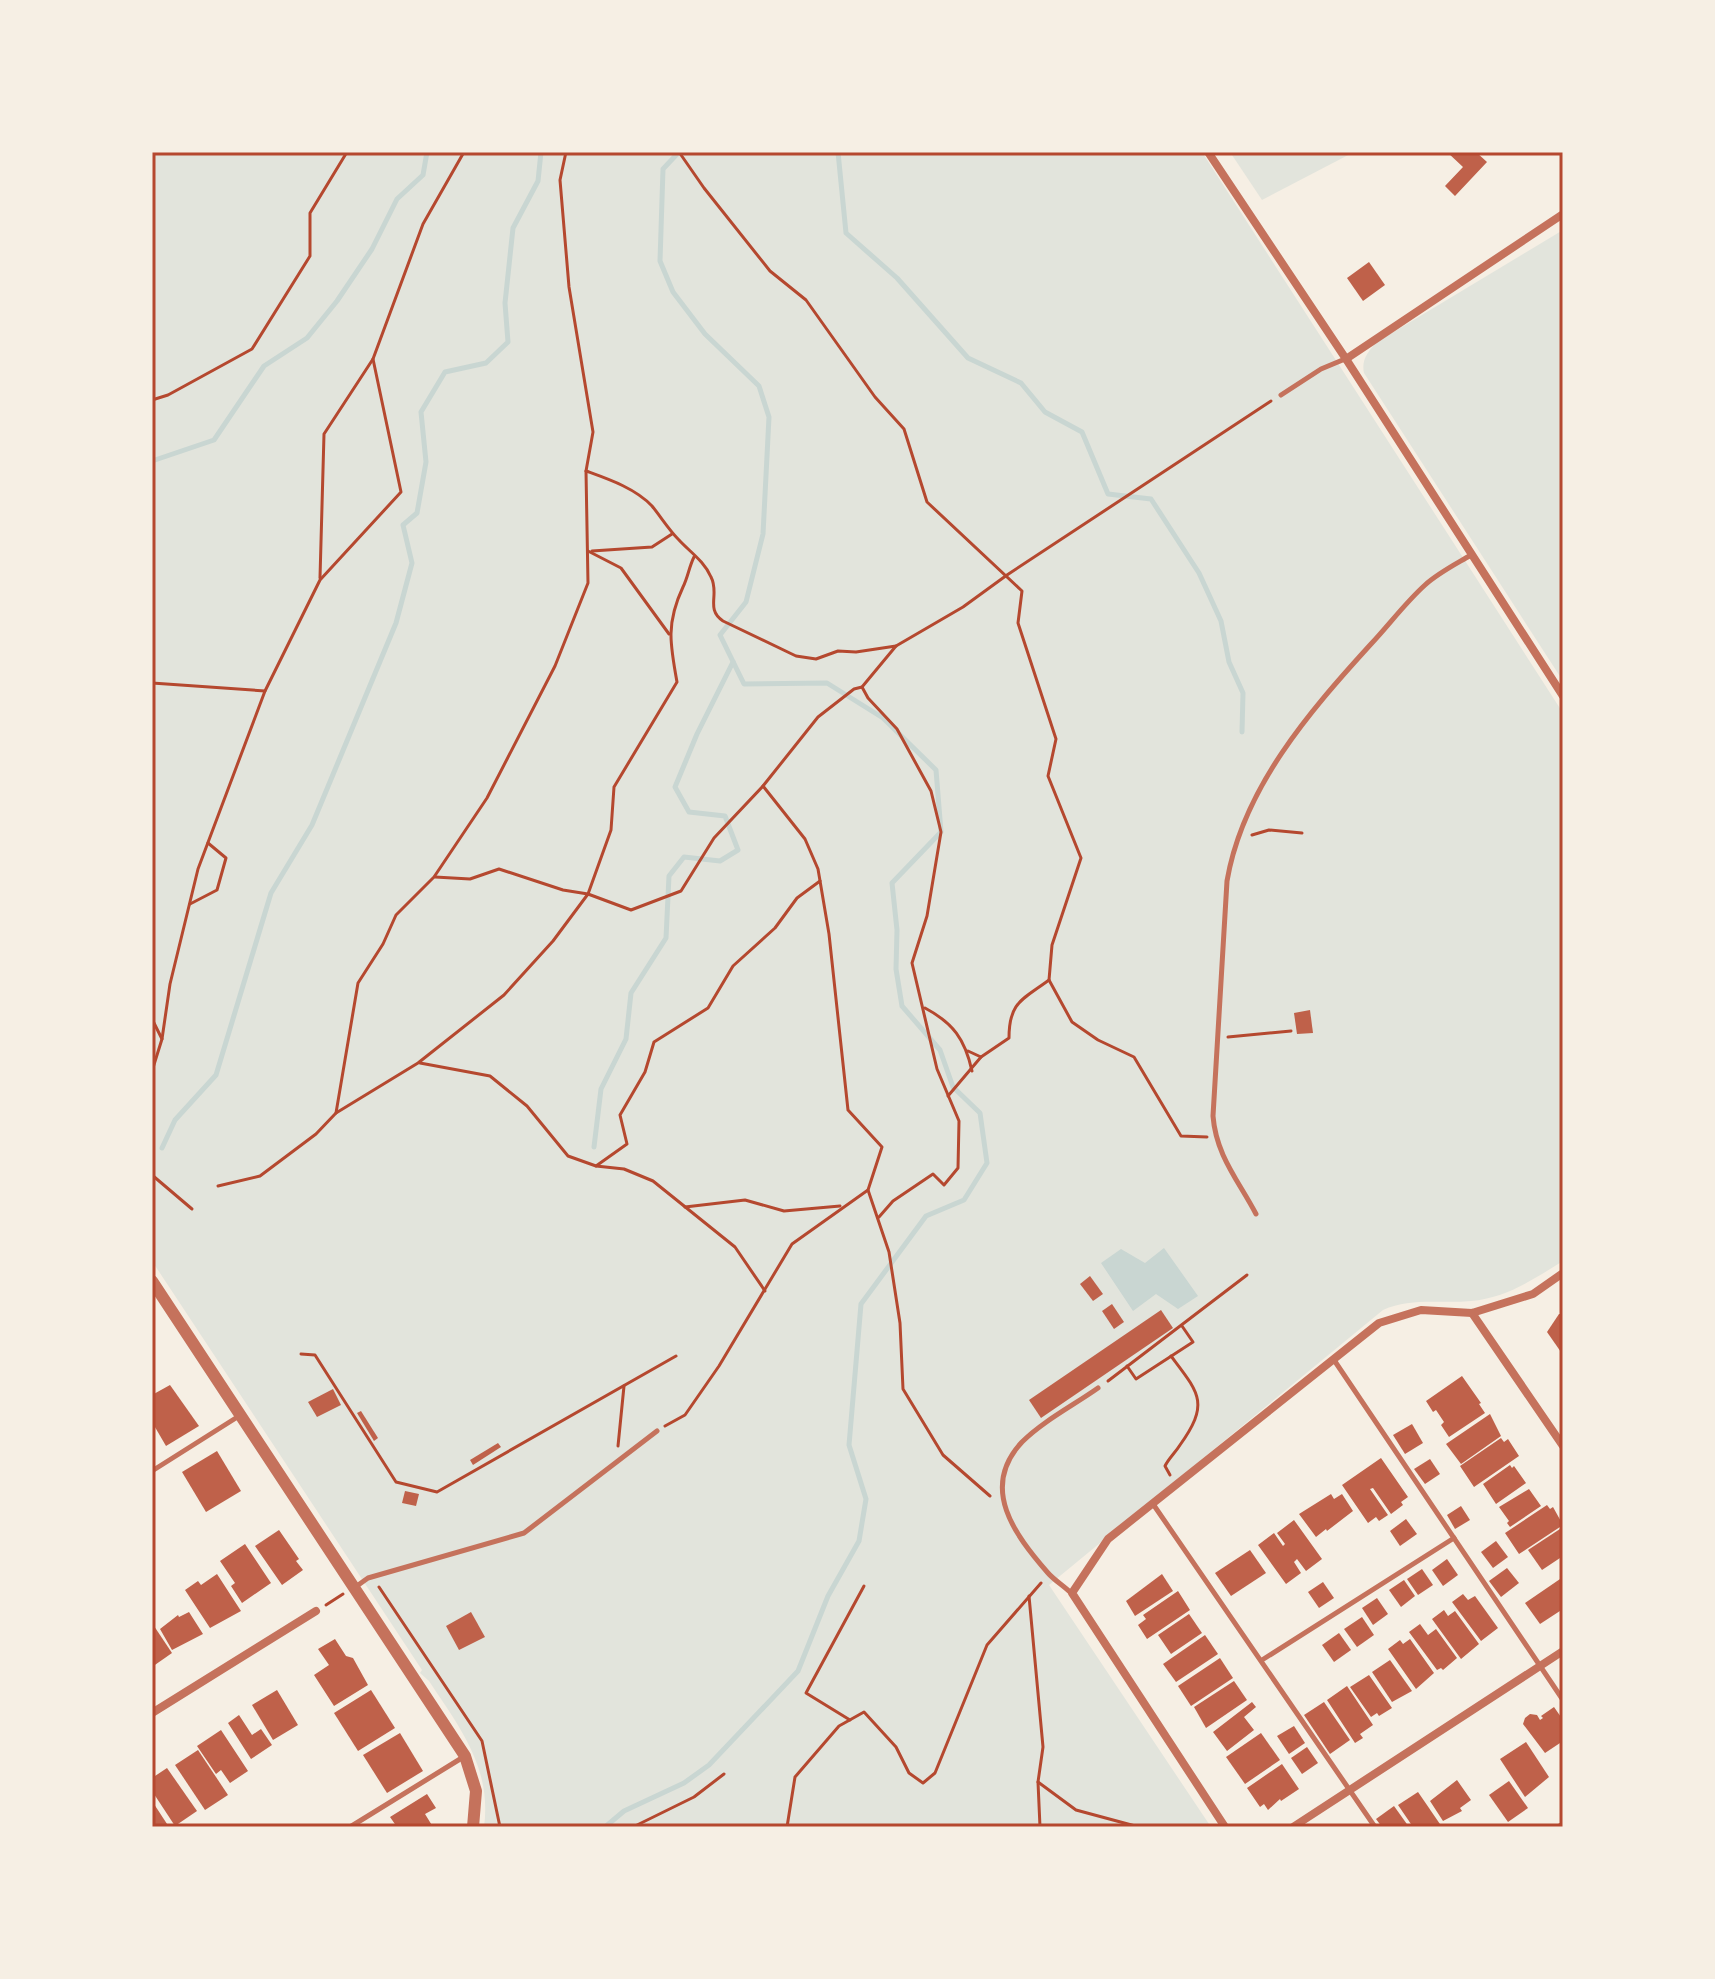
<svg xmlns="http://www.w3.org/2000/svg" width="1715" height="1979" viewBox="0 0 1715 1979" font-family="'Asap Condensed',sans-serif">
  <rect width="100%" height="100%" fill="#f6efe4"/>
  <!-- green -->
  <g fill="#e2e4dc">
    <path d="M152 152H1202L1563 713V1261C1534 1279 1506 1298 1471 1301 1441 1304 1411 1297 1383 1310L1049 1585 1211 1827H484C492 1768 460 1728 429 1681L420 1673 422 1670 152 1261Z"/>
    <path d="M1230 152H1354L1262 200Z"/>
    <path d="M1563 230V681L1364 373C1361 360 1368 351 1377 342Z"/>
  </g>
  <!-- water -->
  <path fill="#c9d6d2" d="M1164 1248 1198 1296 1178 1309 1156 1294 1133 1311 1101 1263 1121 1249 1145 1263Z"/>
  <g fill="none" stroke-linecap="round" stroke-linejoin="round">
    <!-- stream -->
    <g stroke="#c9d6d2" stroke-width="5">
      <path d="M838 152 846 233 897 278 968 358 1021 383 1045 412 1082 432 1108 494 1151 499 1199 573 1221 621 1229 662 1243 693 1242 732"/>
      <path d="M152 461 214 440 264 366 307 338 337 301 372 249 397 199 423 175 427 152"/>
      <path d="M594 1147 601 1089 626 1039 631 993 666 938 669 876 684 857 720 861 738 850 725 816 689 812 675 787 697 734 733 662"/>
      <path d="M162 1148 175 1120 216 1075 271 893 312 825 396 623 412 563 403 525 417 513 426 462 421 412 445 372 486 363 508 342 505 303 513 228 538 181 541 152"/>
      <path d="M605 1827 624 1811 684 1783 709 1765 798 1671 828 1596 859 1541 866 1499 849 1445 861 1304 926 1216 964 1200 987 1163 980 1113 953 1087 940 1050 902 1006 896 969 897 930 892 883 941 832 936 770 883 718 827 683 744 684 720 635 746 602 763 534 769 417 759 386 705 334 673 292 660 261 663 169 679 152"/>
    </g>
  </g>
  <!-- building -->
  <g fill="#bf614a">
    <path d="M1447 152H1476L1487 162 1455 196 1445 186 1463 167Z"/>
    <path d="M1369 262 1385 285 1363 301 1347 278Z"/>
    <path d="M1310 1010 1313 1033 1297 1034 1294 1013Z"/>
    <path d="M1090 1276 1103 1294 1093 1301 1080 1284Z"/>
    <path d="M1112 1304 1124 1322 1114 1329 1102 1311Z"/>
    <path d="M1161 1310 1173 1328 1041 1418 1029 1400Z"/>
    <path d="M1559 1314H1563V1355L1547 1332Z"/>
    <path d="M1462 1376 1481 1403 1479 1404 1485 1413 1449 1437 1441 1425 1444 1422 1436 1410 1433 1412 1426 1401Z"/>
    <path d="M170 1385 199 1426 166 1446 152 1422V1395Z"/>
    <path d="M333 1389 341 1405 317 1417 308 1402Z"/>
    <path d="M361 1411 378 1438 374 1441 357 1413Z"/>
    <path d="M1490 1414 1501 1436 1461 1464 1446 1444Z"/>
    <path d="M1412 1424 1423 1443 1405 1454 1393 1435Z"/>
    <path d="M1501 1438 1504 1442 1508 1439 1519 1456 1474 1487 1460 1466Z"/>
    <path d="M498 1443 501 1447 473 1465 470 1460Z"/>
    <path d="M217 1451 241 1491 206 1512 182 1472Z"/>
    <path d="M1381 1458 1408 1497 1401 1502 1403 1505 1391 1514 1373 1488 1370 1489 1388 1515 1379 1521 1376 1517 1368 1523 1342 1485Z"/>
    <path d="M1430 1459 1440 1474 1425 1484 1414 1469Z"/>
    <path d="M1510 1465 1512 1468 1514 1466 1526 1483 1496 1504 1483 1484Z"/>
    <path d="M1529 1489 1541 1506 1510 1527 1507 1523 1509 1521 1499 1507Z"/>
    <path d="M405 1491 419 1494 416 1506 402 1503Z"/>
    <path d="M1331 1494 1334 1499 1342 1494 1353 1511 1327 1531 1326 1529 1316 1537 1299 1514Z"/>
    <path d="M1547 1505 1550 1509 1553 1507 1563 1525 1519 1554 1505 1533Z"/>
    <path d="M1461 1506 1470 1520 1455 1529 1447 1515Z"/>
    <path d="M1406 1519 1417 1534 1400 1546 1390 1531Z"/>
    <path d="M1294 1520 1322 1559 1306 1571 1297 1559 1294 1562 1301 1573 1286 1584 1258 1545 1274 1533 1283 1546 1285 1544 1277 1533Z"/>
    <path d="M1563 1527V1556L1542 1570 1528 1550Z"/>
    <path d="M279 1530 299 1559 296 1561 303 1570 282 1585 255 1546Z"/>
    <path d="M1496 1541 1508 1557 1493 1568 1481 1552Z"/>
    <path d="M245 1544 271 1583 242 1603 231 1586 235 1583 220 1561Z"/>
    <path d="M1250 1550 1266 1573 1231 1596 1215 1573Z"/>
    <path d="M1447 1559 1458 1575 1443 1586 1432 1570Z"/>
    <path d="M1507 1568 1519 1583 1501 1597 1489 1581Z"/>
    <path d="M1422 1569 1433 1585 1418 1595 1407 1579Z"/>
    <path d="M217 1574 241 1611 210 1628 185 1590 198 1581 201 1585Z"/>
    <path d="M1162 1574 1173 1591 1135 1616 1126 1601Z"/>
    <path d="M1563 1577V1609L1540 1624 1525 1603Z"/>
    <path d="M1404 1580 1415 1596 1401 1607 1389 1590Z"/>
    <path d="M1323 1582 1334 1598 1319 1608 1308 1592Z"/>
    <path d="M1178 1591 1190 1610 1147 1639 1138 1625 1146 1619 1143 1615Z"/>
    <path d="M1463 1594 1468 1600 1475 1596 1498 1628 1481 1641 1452 1602Z"/>
    <path d="M1377 1598 1388 1614 1373 1625 1362 1608Z"/>
    <path d="M1444 1610 1448 1616 1455 1611 1479 1644 1461 1659 1432 1619Z"/>
    <path d="M189 1612 203 1634 172 1650 160 1629 178 1615 179 1617Z"/>
    <path d="M471 1612 485 1637 459 1650 446 1626Z"/>
    <path d="M1189 1614 1202 1633 1171 1654 1158 1635Z"/>
    <path d="M1362 1617 1374 1635 1357 1647 1344 1629Z"/>
    <path d="M1420 1624 1428 1635 1436 1629 1457 1658 1443 1670 1441 1668 1437 1670 1409 1632Z"/>
    <path d="M154 1626 172 1653 152 1667V1627Z"/>
    <path d="M1339 1633 1351 1650 1334 1662 1322 1645Z"/>
    <path d="M1205 1635 1218 1654 1176 1682 1163 1664Z"/>
    <path d="M335 1639 346 1656 353 1658 368 1685 334 1706 314 1675 329 1665 318 1649Z"/>
    <path d="M1410 1639 1434 1673 1416 1689 1388 1649 1400 1640 1403 1644Z"/>
    <path d="M1220 1658 1233 1678 1191 1706 1178 1686Z"/>
    <path d="M1390 1660 1412 1691 1392 1702 1372 1672Z"/>
    <path d="M1369 1675 1392 1708 1379 1716 1377 1713 1371 1717 1350 1687Z"/>
    <path d="M1234 1681 1247 1700 1206 1728 1194 1707Z"/>
    <path d="M1347 1686 1373 1725 1360 1734 1363 1738 1355 1743 1327 1700Z"/>
    <path d="M277 1690 298 1725 273 1740 252 1705Z"/>
    <path d="M371 1690 395 1728 358 1751 334 1713Z"/>
    <path d="M1252 1702 1256 1707 1244 1717 1254 1730 1227 1751 1213 1732Z"/>
    <path d="M1324 1702 1350 1740 1330 1754 1304 1715Z"/>
    <path d="M1554 1707 1563 1720V1741L1545 1753 1523 1724 1525 1718 1530 1714 1537 1715 1540 1720 1543 1718 1541 1716Z"/>
    <path d="M239 1715 252 1735 261 1729 272 1745 251 1759 228 1723Z"/>
    <path d="M1294 1726 1305 1743 1289 1754 1277 1736Z"/>
    <path d="M221 1730 248 1771 230 1783 221 1770 216 1774 197 1746Z"/>
    <path d="M400 1733 423 1771 387 1793 363 1755Z"/>
    <path d="M1261 1733 1280 1760 1245 1784 1226 1757Z"/>
    <path d="M1526 1742 1549 1777 1525 1797 1500 1759Z"/>
    <path d="M1307 1747 1318 1763 1302 1774 1291 1758Z"/>
    <path d="M198 1750 228 1795 205 1810 175 1765Z"/>
    <path d="M1282 1764 1299 1789 1281 1801 1280 1799 1268 1810 1264 1804 1260 1807 1247 1788Z"/>
    <path d="M167 1768 197 1811 175 1826 152 1791V1778Z"/>
    <path d="M1457 1780 1471 1800 1460 1808 1462 1811 1443 1821 1430 1801Z"/>
    <path d="M1509 1781 1528 1808 1508 1822 1489 1795Z"/>
    <path d="M1418 1792 1442 1827H1413L1398 1805Z"/>
    <path d="M427 1794 436 1808 425 1814 433 1827H397L390 1817Z"/>
    <path d="M152 1801 169 1827H152Z"/>
    <path d="M1394 1806 1409 1827H1382L1376 1819Z"/>
  </g>
  <g fill="none" stroke-linecap="round" stroke-linejoin="round">
    <!-- path -->
    <g stroke="#b5482f" stroke-width="3">
      <path d="M679 152 704 188 770 271 806 300 875 397 904 429 927 502 1022 591 1018 623 1056 739 1048 776 1081 858 1052 945 1049 980 1072 1022 1098 1040 1134 1057 1181 1136 1207 1137"/>
      <path d="M152 400 168 395 252 349 310 256V213L347 152"/>
      <path d="M586 471C608 479 635 488 652 506 661 517 669 530 679 540 690 552 704 561 711 577 720 594 705 609 723 621L796 656 816 659 838 651 856 652 896 646"/>
      <path d="M588 551 621 568 669 634"/>
      <path d="M592 551 652 547 672 534"/>
      <path d="M320 578 324 434 373 359 423 224 464 152"/>
      <path d="M152 683 265 691"/>
      <path d="M862 687 868 698 897 729 931 791 941 832 927 916 912 963 937 1069 959 1121 958 1168 944 1185 933 1174 893 1201 879 1217"/>
      <path d="M1252 835 1269 830 1302 833"/>
      <path d="M435 877 470 879 499 869 563 890 588 894 611 830 614 787 677 682C670 644 666 623 683 587 688 577 689 567 694 557"/>
      <path d="M190 904 217 890 226 858 208 843"/>
      <path d="M925 1008C953 1023 965 1039 972 1071"/>
      <path d="M152 1019 162 1039 152 1071"/>
      <path d="M1228 1037 1291 1031"/>
      <path d="M162 1039 170 984 198 869 265 691 320 580 401 492 373 359"/>
      <path d="M968 1051 981 1057 1009 1038C1009 1002 1022 1000 1049 980"/>
      <path d="M420 1063 490 1076 527 1106 568 1156 596 1166 624 1169 653 1181 735 1247 765 1291"/>
      <path d="M948 1096 981 1057"/>
      <path d="M336 1113 358 983 383 944 396 915 434 877 487 798 555 666 588 583 586 471 593 432 569 287 560 180 566 152"/>
      <path d="M596 1166 627 1144 620 1115 645 1072 654 1042 708 1008 733 966 775 928 797 898 820 881"/>
      <path d="M152 1175 192 1209"/>
      <path d="M218 1186 260 1176 316 1134 336 1113 418 1063 504 995 553 941 588 894 631 910 681 891 714 838 763 786 818 717 854 689 862 687 896 646 963 607 1007 575 1271 401"/>
      <path d="M868 1190 889 1252 900 1323 903 1389 943 1455 990 1496"/>
      <path d="M685 1207 745 1200 784 1211 840 1206"/>
      <path d="M301 1354 315 1355 396 1482 437 1492 676 1356"/>
      <path d="M1127 1366 1136 1379 1193 1342 1182 1326"/>
      <path d="M1108 1381 1247 1275"/>
      <path d="M665 1426 685 1415 719 1366 792 1244 868 1190 882 1147 848 1110 829 934 818 869 805 839 763 786"/>
      <path d="M618 1446 624 1386"/>
      <path d="M1170 1475 1165 1466C1169 1458 1175 1453 1180 1445 1210 1403 1199 1393 1171 1356"/>
      <path d="M379 1587 482 1741 500 1827"/>
      <path d="M1029 1596 1043 1747 1038 1782 1040 1827"/>
      <path d="M326 1605 343 1594"/>
      <path d="M850 1720 806 1693 864 1586"/>
      <path d="M1038 1782 1076 1810 1139 1827"/>
      <path d="M633 1827 694 1797 724 1774"/>
      <path d="M787 1827 795 1777 839 1726 864 1712 896 1747 909 1773 923 1783 935 1773 987 1645 1041 1583"/>
    </g>
    <!-- service -->
    <g stroke="#c5725c" stroke-width="5">
      <path d="M1281 395 1321 369 1345 359"/>
      <path d="M1256 1214C1238 1180 1216 1155 1213 1116L1227 881C1243 788 1309 712 1371 644 1389 625 1405 603 1425 585 1438 573 1456 564 1471 555"/>
      <path d="M1334 1360 1563 1700"/>
      <path d="M152 1471 239 1416"/>
      <path d="M1153 1504 1375 1827"/>
      <path d="M354 1588 368 1578 524 1533 657 1431"/>
      <path d="M1071 1593C1064 1586 1054 1580 1048 1573 1015 1535 979 1488 1022 1442 1043 1421 1074 1405 1098 1388"/>
      <path d="M1262 1660 1454 1538"/>
      <path d="M350 1827 465 1756"/>
      <path d="M1558 1827 1563 1824"/>
    </g>
    <!-- minor -->
    <g stroke="#c5725c" stroke-width="8">
      <path d="M1208 152 1346 359 1563 696"/>
      <path d="M1346 359 1563 214"/>
      <path d="M1472 1313 1563 1446"/>
      <path d="M152 1713 316 1611"/>
      <path d="M1225 1827 1072 1593 1108 1539 1379 1323 1421 1310 1472 1313 1533 1294 1563 1273"/>
      <path d="M1293 1827 1563 1651"/>
    </g>
    <!-- tertiary -->
    <path stroke="#c5725c" stroke-width="12" d="M152 1281 465 1756 476 1791 473 1827"/>
  </g>
  <!-- border -->
  <rect width="1715" height="1979" fill="none" stroke="#f6efe4" stroke-width="308"/>
  <rect x="154" y="154" width="1407" height="1671" fill="none" stroke="#b5482f" stroke-width="3"/>
</svg>
